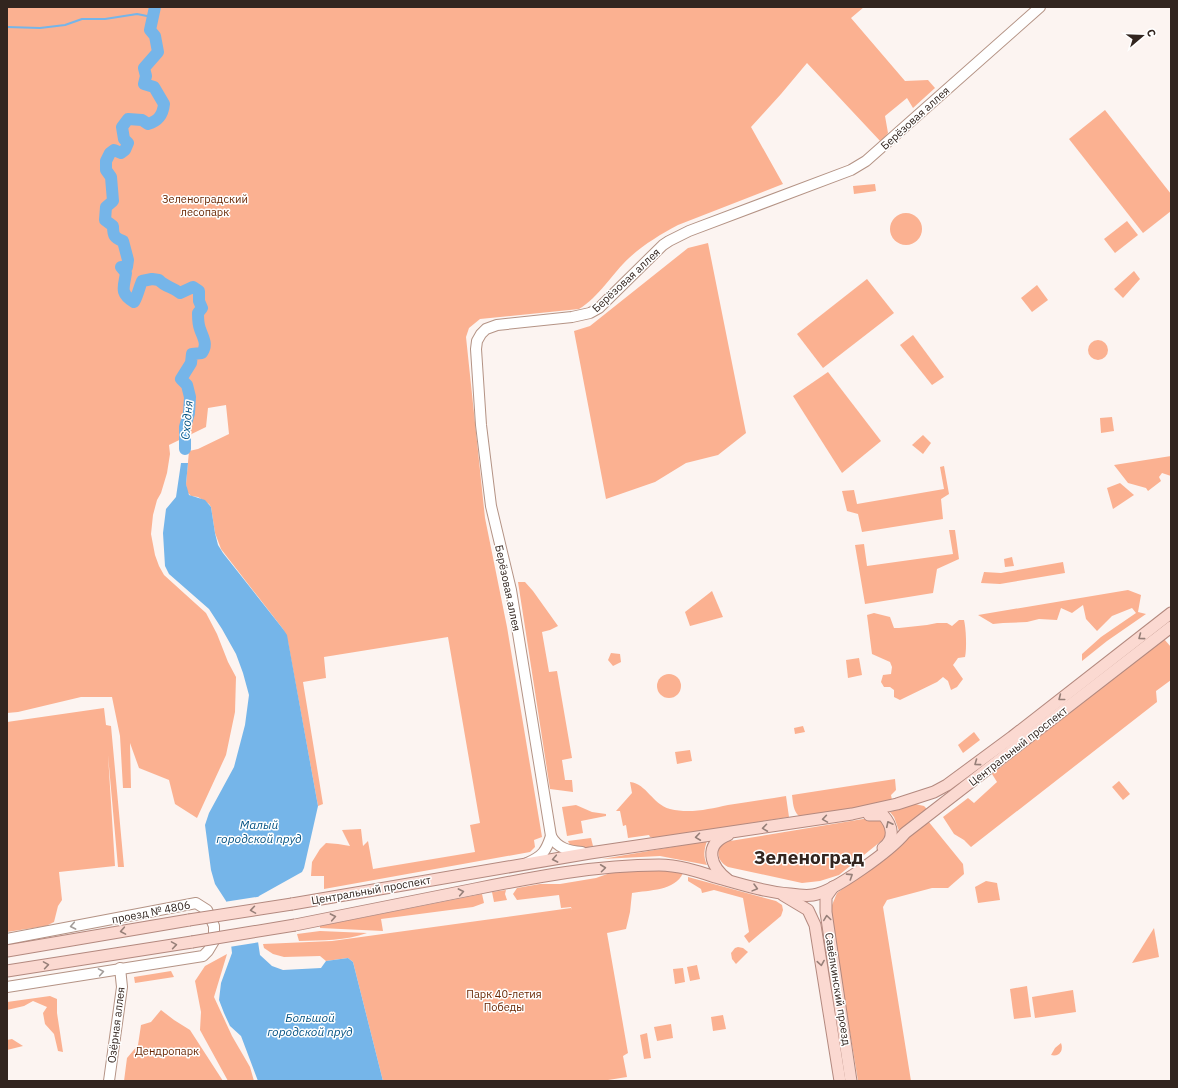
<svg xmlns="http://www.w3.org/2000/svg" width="1178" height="1088" viewBox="0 0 1178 1088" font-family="'IBM Plex Sans',sans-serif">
  <rect width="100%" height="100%" fill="#fcf4f1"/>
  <!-- green -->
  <g fill="#fbb191">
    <path d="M7 7H864L851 18 905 81 928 80 935 88 913 108 907 98 885 116 888 133 881 142 807 63 781 94 751 127 783 184 678 225C661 234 643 245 629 258 612 274 599 297 579 309L480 319 469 328 466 337 485 518 507 627 542 837 534 840 535 847 530 852 324 889V876H311L312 862 320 849 326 843 338 844 350 846 342 830 361 829 363 846 368 841 373 869 475 852 470 825 480 823 448 637 324 657 326 678 303 682 323 804 318 806 288 642 283 629 221 549 215 533 211 507 209 504 198 497 191 496 187 492 186 484 189 451 198 449 229 434 226 405 208 408 206 427 169 445 170 454 167 473 161 493 157 500 153 515 151 534 155 555 159 566 164 575 206 613 217 634 228 662 236 677 235 712 226 755 197 818 175 804 169 780 139 768 130 743 131 788H123L120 736 112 697H81L18 712 7 713Z"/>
    <path d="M1105 110 1171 194V211L1143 233 1069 139Z"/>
    <path d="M875 184 876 191 854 194 853 186Z"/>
    <circle cx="906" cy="229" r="16"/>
    <path d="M1127 221 1138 235 1115 253 1104 239Z"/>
    <path d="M708 243 746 433 718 455 686 463 655 482 606 499 574 331 590 326 688 248Z"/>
    <path d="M1134 271 1140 279 1123 298 1114 289Z"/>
    <path d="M867 279 894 313 823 368 797 334Z"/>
    <path d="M1037 285 1048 300 1032 312 1021 298Z"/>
    <path d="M913 335 944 377 932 385 900 345Z"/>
    <circle cx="1098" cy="350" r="10"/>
    <path d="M828 372 881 441 842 473 793 396Z"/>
    <path d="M1112 417 1114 431 1101 433 1100 418Z"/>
    <path d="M923 435 931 443 923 454 912 445Z"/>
    <path d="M1171 456V476L1162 473 1159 477 1161 481 1148 491 1146 488 1128 483 1114 465Z"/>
    <path d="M944 466 949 494 941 499 943 519 862 532 858 514 847 511 842 491 854 490 857 504 944 489 940 467Z"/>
    <path d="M1120 483 1134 495 1113 509 1107 488Z"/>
    <path d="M949 530H955L959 559 937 569 933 593 865 604 855 545 864 544 867 566 953 554Z"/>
    <path d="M1012 557 1014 566 1005 567 1004 559Z"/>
    <path d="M1063 562 1065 573 1000 584 981 583 984 572 1001 573Z"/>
    <path d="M518 582H525L533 591 558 626 550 630 542 632 549 672 557 671 572 758 562 760 565 780H572L573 792 550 789Z"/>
    <path d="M1128 590 1141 595 1138 612 1146 614 1107 641 1082 661V654L1101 637 1136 613 1132 608 1112 616 1097 631 1086 619 1083 605 1072 613 1061 608 1057 620 1039 619 1027 622 1003 623 993 624 978 615Z"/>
    <path d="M712 591 723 617 690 626 685 612Z"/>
    <path d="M874 613 890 617 894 628H899L927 625 937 623H947L952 626 959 620H964C966 628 967 649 965 657L958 658 953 665 963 679 957 687 951 690 948 681 943 677 937 682 900 700 894 697V690L890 687H884L881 682 883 675 891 674 892 667 890 662 872 654 867 615Z"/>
    <path d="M1164 639 1171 647V680L1156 691 1157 702 971 847 964 840 954 834 943 817 968 798 974 803 997 782 992 774Z"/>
    <path d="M611 653 620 654 621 662 613 666 608 660Z"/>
    <path d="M859 658 862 675 848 678 846 660Z"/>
    <circle cx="669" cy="686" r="12"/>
    <path d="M104 708 106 725 111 726 124 867H118L108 755 115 866 59 872 62 900 58 906 54 922 46 926 7 932V722Z"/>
    <path d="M803 726 805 732 795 734 794 728Z"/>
    <path d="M974 732 980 740 963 753 958 745Z"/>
    <path d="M690 750 692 761 677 764 675 752Z"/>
    <path d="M895 779 896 790 891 795 892 800 886 803 799 816C793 811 793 802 792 795Z"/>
    <path d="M1119 781 1130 794 1123 800 1112 787Z"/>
    <path d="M630 782C647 784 652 804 670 809 690 814 709 809 728 805 748 802 767 799 786 796L789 817 662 837H650L649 835 628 838 626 825 623 826 620 811H616L632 793Z"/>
    <path d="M915 804 924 806 927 809 899 831 894 817 890 812Z"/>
    <path d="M576 805 592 812 606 814V816L581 821 583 833 567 836 562 807Z"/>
    <path d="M875 817C888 823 886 826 885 838L839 875 820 881 802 883 728 867C719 862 717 856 719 846L724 842Z"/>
    <path d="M928 821 963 864 964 874 948 888H932L887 900 883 907 911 1081H858L830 910 837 893 901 846 906 839Z"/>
    <path d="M591 838 593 846C584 848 572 852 568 841Z"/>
    <path d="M707 841C704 850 703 856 707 865L660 856 602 859Z"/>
    <path d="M658 869 683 873C675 891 649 890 632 893L630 912 626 929 607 933 628 1053 623 1056 627 1077 608 1080V1081H383L353 962 348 958 326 961 320 956 284 957 273 954 264 948 263 944 332 941 571 908 572 910 571 907 561 908 559 895 517 900 513 894 517 888 540 884H560L596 878 613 872Z"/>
    <path d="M688 877 776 901 782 905 783 910 781 916 749 943 744 936 749 932 743 898 714 890 702 893 701 889 688 881Z"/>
    <path d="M986 881 997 883 1000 900 978 903 975 887Z"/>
    <path d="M506 890 505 894 507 900 494 902 492 892Z"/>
    <path d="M482 894 484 903 473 907 381 919 383 931 320 928V926Z"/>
    <path d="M1154 928 1159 957 1132 963Z"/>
    <path d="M320 931 367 933C346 941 321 940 299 941L297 934Z"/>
    <path d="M738 947 743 948 748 952 736 964 732 959 731 953 735 948Z"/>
    <path d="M227 954 214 997 232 1036 250 1067 254 1081H228L200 1030 201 1012 195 981 205 966Z"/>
    <path d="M697 965 700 979 690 981 687 967Z"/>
    <path d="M683 968 685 982 675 984 673 969Z"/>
    <path d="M171 971 174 977 135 983 134 977Z"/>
    <path d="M1027 986 1031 1017 1014 1019 1010 989Z"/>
    <path d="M1073 990 1076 1012 1035 1018 1032 997Z"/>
    <path d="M50 996 57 999V1013L63 1052 58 1051 54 1034 45 1024 43 1013 47 1007 33 1001 24 1006 7 1010V1002Z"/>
    <path d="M161 1010 174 1020 190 1030 223 1081H124L127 1058 138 1045 141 1025 151 1022Z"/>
    <path d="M723 1015 726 1029 713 1031 711 1017Z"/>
    <path d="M671 1024 673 1038 657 1041 654 1027Z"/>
    <path d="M647 1033 651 1058 644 1059 640 1035Z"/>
    <path d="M12 1039 23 1046 7 1050V1040Z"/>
    <path d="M1061 1043C1064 1051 1059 1057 1051 1055L1055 1048Z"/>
  </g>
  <!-- water -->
  <path fill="#75b5e9" d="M181 463H188L186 484 189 495 205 500 211 507 215 533 218 545 223 553 283 629 287 635 318 806 304 868 302 872 259 896 253 908 260 955 272 966 283 970 321 968 326 961 348 958 353 962 383 1081H258L241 1036 230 1026 224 1013 219 1000 221 983 232 953 226 901 215 884 211 870 205 825 209 813 234 767 245 725 249 695 243 673 236 654 222 629 209 609 169 574 165 566 163 533 166 509 176 497Z"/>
  <!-- pier -->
  <path fill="#fcf4f1" d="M263 896 261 898 255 909 260 942 229 947 224 902Z"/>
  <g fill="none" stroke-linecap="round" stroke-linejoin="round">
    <!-- stream -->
    <path stroke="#75b5e9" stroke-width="2" d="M7 27 40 28 65 25 82 19H105L137 14 147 16 154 14"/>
    <!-- river -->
    <path stroke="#75b5e9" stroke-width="12" d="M155 7 150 30 155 36 158 52 144 68 146 76 144 84 154 87 164 104C163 114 159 121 148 124L142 120 128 119 122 127 124 139 128 143 125 150 121 153 114 150 110 153 106 161V170L111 177 113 201 106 207 105 220 113 226C113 235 114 238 123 241L128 260 127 267H121L126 273C124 287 119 293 134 302 138 295 139 288 142 281L152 279 159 280C165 287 173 287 180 293L193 287 199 291V301L202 308 198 313C198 318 198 324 200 329 203 338 208 344 202 353L192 354 191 363 181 379 187 385 190 397 189 413 185 427V449"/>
    <!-- secondary casing -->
    <g stroke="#b49385" stroke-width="12">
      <g id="secondary">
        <path d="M582 852C569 851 557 848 551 836L511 590 491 506 481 425 476 349 477 341 481 334 486 329 497 325 572 317 590 313 599 308 663 245 669 241 689 231 851 170 866 161 1040 7"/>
        <path d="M527 863C543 856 546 851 551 836"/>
        <path d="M7 939 196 903 207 910 214 926V941L208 951 203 956 7 987"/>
        <path d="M109 1081 122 987 120 968"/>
      </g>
    </g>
    <!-- primary casing -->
    <g stroke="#b3897f" stroke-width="13">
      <g id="primary">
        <path d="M869 815H883C893 826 895 839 883 848"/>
        <path d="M728 880C710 866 703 845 728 835"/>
        <path d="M833 887 826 897V912L851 1081"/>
        <path d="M783 895 808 910 815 925 840 1081"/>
        <path d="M292 904 590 853 852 814 897 804 934 792 947 785 1012 737 1171 613"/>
        <path d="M295 925C355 913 415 901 475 889 535 877 597 865 659 865 678 865 697 871 715 877 740 884 765 892 790 894 797 895 806 896 813 895 834 892 891 850 905 833L1171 627"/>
        <path d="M7 951 189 920"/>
        <path d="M7 971 192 942"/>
      </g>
    </g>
    <!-- secondary -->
    <use href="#secondary" stroke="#fff" stroke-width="10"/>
    <!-- primary -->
    <use href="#primary" stroke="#fbd9d1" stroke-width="11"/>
    <!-- primary-bridge casing -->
    <g stroke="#b3897f" stroke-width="13" stroke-linecap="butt">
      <g id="primary-bridge">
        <path d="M189 920 292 904"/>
        <path d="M192 942 295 925"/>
      </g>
    </g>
    <!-- primary-bridge -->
    <use href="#primary-bridge" stroke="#fbd9d1" stroke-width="11"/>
  </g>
  <!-- one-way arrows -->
  <defs><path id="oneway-chevron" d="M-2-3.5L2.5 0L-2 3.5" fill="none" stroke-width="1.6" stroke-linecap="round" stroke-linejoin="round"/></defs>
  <g stroke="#967f78">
    <use href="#oneway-chevron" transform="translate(1141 637) rotate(143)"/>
    <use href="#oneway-chevron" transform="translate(1061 698) rotate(142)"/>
    <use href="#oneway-chevron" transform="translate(977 763) rotate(144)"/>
    <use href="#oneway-chevron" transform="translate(825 819) rotate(171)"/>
    <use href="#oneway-chevron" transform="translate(889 824) rotate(-116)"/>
    <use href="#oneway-chevron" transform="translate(765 828) rotate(172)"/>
    <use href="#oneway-chevron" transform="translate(698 837) rotate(172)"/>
    <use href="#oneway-chevron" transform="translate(555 859) rotate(169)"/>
    <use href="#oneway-chevron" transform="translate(603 868) rotate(-7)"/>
    <use href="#oneway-chevron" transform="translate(850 876) rotate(-33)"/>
    <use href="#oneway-chevron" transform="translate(755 888) rotate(15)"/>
    <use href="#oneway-chevron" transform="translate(461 892) rotate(-11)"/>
    <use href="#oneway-chevron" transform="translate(253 910) rotate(171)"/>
    <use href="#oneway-chevron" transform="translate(333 917) rotate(-11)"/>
    <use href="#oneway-chevron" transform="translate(827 918) rotate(-98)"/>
    <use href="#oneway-chevron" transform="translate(123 931) rotate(170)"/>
    <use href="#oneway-chevron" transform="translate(174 945) rotate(-9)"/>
    <use href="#oneway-chevron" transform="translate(821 963) rotate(81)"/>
    <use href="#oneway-chevron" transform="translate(46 965) rotate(-9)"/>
  </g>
  <g stroke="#a39d9a">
    <use href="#oneway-chevron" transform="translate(73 926) rotate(169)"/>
    <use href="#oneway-chevron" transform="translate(101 972) rotate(-10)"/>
  </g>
  <g text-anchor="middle" stroke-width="3" stroke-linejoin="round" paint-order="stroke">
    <!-- street labels -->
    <g font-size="11" fill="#32251f" stroke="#fff">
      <text transform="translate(915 118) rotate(-42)" y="4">Берёзовая аллея</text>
      <text transform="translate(626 280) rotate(-43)" y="4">Берёзовая аллея</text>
      <text transform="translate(508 588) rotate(78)" y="4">Берёзовая аллея</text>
      <text transform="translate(1018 746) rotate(-38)" y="4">Центральный проспект</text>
      <text transform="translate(371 890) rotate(-10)" y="4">Центральный проспект</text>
      <text transform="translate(151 912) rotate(-11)" y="4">проезд № 4806</text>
      <text transform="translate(838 989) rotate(81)" y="4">Савёлкинский проезд</text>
      <text transform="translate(116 1025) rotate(-83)" y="4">Озёрная аллея</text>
    </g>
    <!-- park labels -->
    <g font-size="11" fill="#692703" stroke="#fff">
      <text x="205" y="203">Зеленоградский<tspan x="205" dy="13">лесопарк</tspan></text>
      <text x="504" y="998">Парк 40-летия<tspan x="504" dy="13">Победы</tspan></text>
      <text x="167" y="1055">Дендропарк</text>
    </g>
    <!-- water labels -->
    <g font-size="12" font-style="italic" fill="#045384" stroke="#fff">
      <text transform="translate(187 420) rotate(-85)" y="4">Сходня</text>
      <text x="259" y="829">Малый<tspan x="259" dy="14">городской пруд</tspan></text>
      <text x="310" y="1022">Большой<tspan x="310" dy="14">городской пруд</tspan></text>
    </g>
    <!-- town labels -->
    <g font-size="19" font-weight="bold" fill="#32251f" stroke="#fff">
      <text x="809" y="864">Зеленоград</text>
    </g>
  </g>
  <!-- border -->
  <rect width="1178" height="1088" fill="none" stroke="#32251f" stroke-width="16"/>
  <!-- north arrow -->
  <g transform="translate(1142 36) rotate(71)" stroke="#ffffff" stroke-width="3" paint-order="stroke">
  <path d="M0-3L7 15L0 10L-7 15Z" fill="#32251f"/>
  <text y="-6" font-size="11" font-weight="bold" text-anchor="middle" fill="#32251f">С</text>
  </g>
</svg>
